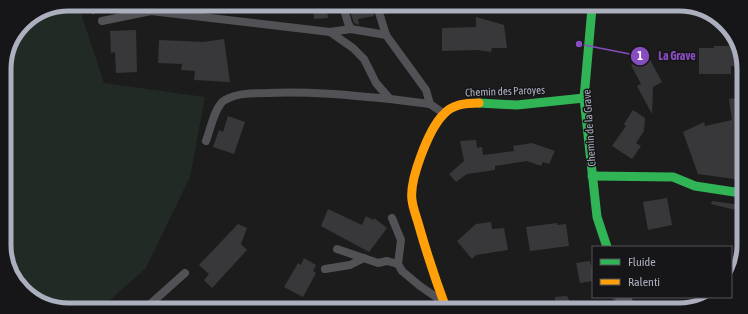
<svg xmlns="http://www.w3.org/2000/svg" width="748" height="314" viewBox="0 0 748 314" font-family="'Asap Condensed',sans-serif">
  <rect width="100%" height="100%" fill="#1c1c1c"/>
  <!-- green -->
  <path fill="#212a24" d="M69 4H78L104 83 205 97 190 177 146 268 103 306 45 305 18 285 5 257 4 65 26 20Z"/>
  <g fill="none" stroke-linecap="round" stroke-linejoin="round">
    <!-- stream -->
    <path stroke="#2d353f" stroke-width="4.5" d="M614 297 618 309"/>
  </g>
  <!-- building -->
  <g fill="#38383a">
    <path d="M313 6H327L328 18 314 19Z"/>
    <path d="M351 6H372L374 16 358 19 359 25 354 23 350 11H352Z"/>
    <path d="M383 6H392L393 12 385 14Z"/>
    <path d="M476 17 504 25 507 48H492L491 52 477 50 442 51V28L476 27Z"/>
    <path d="M136 30 137 72 116 73 115 52 111 53 110 31Z"/>
    <path d="M224 39 230 82 194 80 195 71 181 70 182 64 158 63 159 40 203 42Z"/>
    <path d="M714 46H737L743 61V66H731V74H699V48H714Z"/>
    <path d="M648 56 662 82 653 87 652 114 637 86 641 84 631 65Z"/>
    <path d="M743 97 741 163 736 165 741 180 698 174 683 132 704 122 705 126 732 120 729 99Z"/>
    <path d="M633 110 645 118 644 131 636 143 641 146 632 159 612 146 626 126 624 124Z"/>
    <path d="M228 116 245 122 234 154 213 147 219 130 223 132Z"/>
    <path d="M476 140 477 148 482 147 483 155 514 151 513 146 532 143 555 151 549 164 543 162 541 166 527 161 495 166V170L467 174 456 182 449 174 464 161 460 141Z"/>
    <path d="M667 198 672 225 648 230 643 202Z"/>
    <path d="M712 201 740 205V211L711 204Z"/>
    <path d="M328 209 362 225 366 216 373 220 374 218 387 228 369 252 321 226Z"/>
    <path d="M491 222 492 229 504 228 508 250 476 255 472 259 457 241 476 224Z"/>
    <path d="M557 223V225L566 224 569 246 530 251 526 227Z"/>
    <path d="M238 224 247 228 241 244 247 250 212 288 204 280 209 274 199 265Z"/>
    <path d="M304 258 316 265 313 271 316 273 303 297 284 287 298 263 301 265Z"/>
    <path d="M590 261 593 273V281L580 283 576 263Z"/>
    <path d="M567 296 574 309H557L555 297Z"/>
  </g>
  <g fill="none" stroke-linecap="round" stroke-linejoin="round">
    <!-- path -->
    <path stroke="#4d4d51" stroke-width="2.5" stroke-dasharray="2 3" stroke-linecap="butt" d="M87 4 94 14"/>
    <!-- lane -->
    <g stroke="#525256" stroke-width="8">
      <path d="M256 6V5"/>
      <path d="M343 6 348 23 351 29"/>
      <path d="M377 6 386 35 426 90 430 104"/>
      <path d="M102 21 151 11 330 32 353 48 364 59 376 83 390 99 430 104 443 113"/>
      <path d="M330 32 351 29 386 35"/>
      <path d="M206 141C210 131 215 105 225 100 237 93 253 93 267 93 308 91 349 95 390 99"/>
      <path d="M392 218 401 240 398 264"/>
      <path d="M337 249 378 263 387 261 398 264 402 271 420 286 436 297"/>
      <path d="M325 269 350 265 364 258"/>
      <path d="M148 306 185 273"/>
    </g>
    <!-- street -->
    <path stroke="#525256" stroke-width="16" d="M623 297 627 309"/>
    <!-- fast -->
    <g stroke="#30b455" stroke-width="9">
      <path d="M592 8 584 98 597 217 607 247"/>
      <path d="M479 103 517 105 584 98"/>
      <path d="M592 176 673 177 695 186 741 193"/>
    </g>
    <!-- slow -->
    <path stroke="#ff9f0a" stroke-width="9" d="M446 308C436 281 427 254 419 226 417 218 413 209 412 200 409 180 429 129 443 115 452 104 466 103 479 103"/>
  </g>
  <g text-anchor="middle" stroke-width="3" stroke-linejoin="round" paint-order="stroke">
    <!-- street labels -->
    <g font-size="11" fill="#acafbe" stroke="#161619">
      <text transform="translate(505 91) rotate(-2)" y="4">Chemin des Paroyes</text>
      <text transform="translate(589 128) rotate(-94)" y="4">Chemin de la Grave</text>
    </g>
  </g>
  <!-- crop -->
  <path d="M0 0H748V314H0ZM69 11H679A58 58 0 0 1 737 69V245A58 58 0 0 1 679 303H69A58 58 0 0 1 11 245V69A58 58 0 0 1 69 11Z" fill="#161619" fill-rule="evenodd"/>
  <path fill="none" stroke="#acafbe" stroke-width="5" d="M69 11H679A58 58 0 0 1 737 69V245A58 58 0 0 1 679 303H69A58 58 0 0 1 11 245V69A58 58 0 0 1 69 11Z"/>
  <!-- callouts -->
  <path fill="none" stroke="#874dbf" stroke-width="1.5" d="M579 44L640 56"/>
  <g fill="#874dbf" stroke="#161619" stroke-width="1.5">
    <circle cx="579" cy="44" r="4"/>
    <circle cx="640" cy="56" r="10"/>
  </g>
  <g font-size="12" text-anchor="middle" font-weight="bold" fill="#fff">
    <text x="640" y="60">1</text>
  </g>
  <g font-size="12" text-anchor="middle" font-weight="bold" fill="#874dbf" stroke="#161619" stroke-width="3" stroke-linejoin="round" paint-order="stroke">
    <text x="677" y="60">La Grave</text>
  </g>
  <!-- legend -->
  <rect x="592" y="246" width="140" height="52" fill="#161619" stroke="#52535b"/>
  <rect x="600" y="259" width="20" height="6" fill="#30b455" stroke="#52535b"/>
  <text x="628" y="266" font-size="12" fill="#acafbe">Fluide</text>
  <rect x="600" y="279" width="20" height="6" fill="#ff9f0a" stroke="#52535b"/>
  <text x="628" y="286" font-size="12" fill="#acafbe">Ralenti</text>
</svg>
